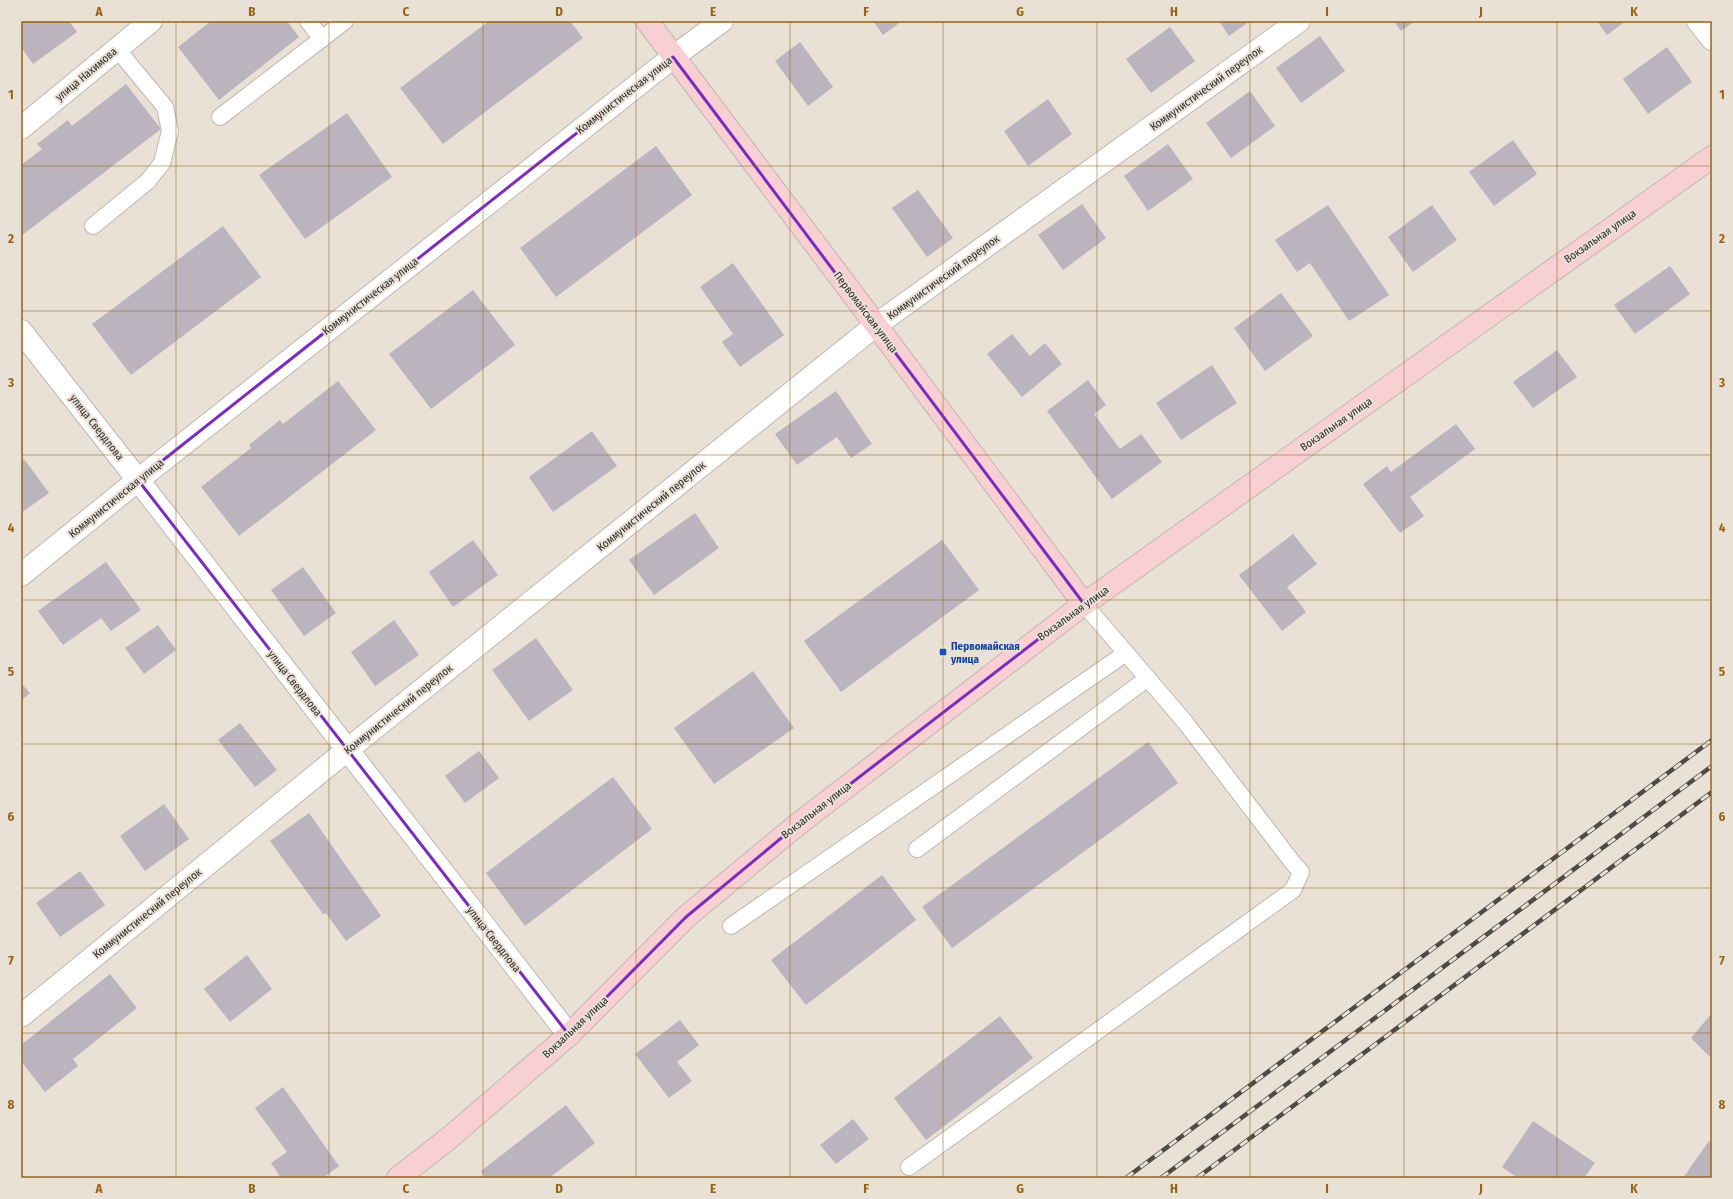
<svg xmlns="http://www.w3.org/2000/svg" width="1733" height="1199" viewBox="0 0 1733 1199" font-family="'Fira Sans Condensed',sans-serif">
  <rect width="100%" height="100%" fill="#e9e0d6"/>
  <!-- building -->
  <g fill="#bbb4be">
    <path d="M21 21H69L77 32 33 64 21 47Z"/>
    <path d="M211 21H287L299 37 219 100 178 47Z"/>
    <path d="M489 21H570L583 38 443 144 400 88Z"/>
    <path d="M873 21H902L883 35Z"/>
    <path d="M1219 21H1250L1229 36Z"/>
    <path d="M1394 21H1415L1401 31Z"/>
    <path d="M1597 21H1626L1607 35Z"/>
    <path d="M1170 27 1195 61 1151 93 1126 59Z"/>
    <path d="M1320 36 1345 71 1301 103 1276 68Z"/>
    <path d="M800 42 833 87 808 106 775 61Z"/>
    <path d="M1667 47 1692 82 1648 114 1623 79Z"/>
    <path d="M126 84 161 129 21 236V165L42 149 37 144 68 120 72 126Z"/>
    <path d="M1250 91 1275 126 1231 158 1206 123Z"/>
    <path d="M1048 99 1072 134 1028 166 1004 131Z"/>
    <path d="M347 113 392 177 305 239 259 175Z"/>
    <path d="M1513 140 1537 174 1494 206 1469 172Z"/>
    <path d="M1168 144 1193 179 1148 211 1124 176Z"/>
    <path d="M656 146 692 195 556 297 520 248Z"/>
    <path d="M918 190 953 238 927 257 892 208Z"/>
    <path d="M1082 204 1106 238 1063 270 1038 235Z"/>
    <path d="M1328 205 1389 295 1349 321 1310 263 1297 272 1275 240Z"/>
    <path d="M1432 205 1457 240 1413 272 1388 237Z"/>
    <path d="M223 226 261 277 131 375 92 324Z"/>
    <path d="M733 263 784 335 740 367 722 342 733 334 700 287Z"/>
    <path d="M1670 266 1690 294 1635 334 1614 305Z"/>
    <path d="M473 290 515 345 431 409 389 354Z"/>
    <path d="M1281 293 1313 336 1265 371 1234 328Z"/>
    <path d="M1012 334 1030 356 1045 343 1062 364 1022 397 987 354Z"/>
    <path d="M1557 350 1577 377 1533 408 1513 382Z"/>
    <path d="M1212 365 1237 403 1181 440 1156 403Z"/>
    <path d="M1088 380 1106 405 1094 414 1120 449 1141 434 1162 462 1112 499 1047 411Z"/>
    <path d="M338 381 376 430 239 536 201 487 251 448 249 445 280 420 283 424Z"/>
    <path d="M836 391 872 444 851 458 837 437 797 465 775 434Z"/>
    <path d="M1456 424 1475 449 1410 497 1424 516 1400 533 1363 484 1387 466 1391 472Z"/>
    <path d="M592 431 617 466 553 512 529 477Z"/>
    <path d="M24 459 49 493 21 513V461Z"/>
    <path d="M695 513 719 548 654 595 629 560Z"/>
    <path d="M1293 534 1317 564 1287 587 1306 612 1282 631 1239 575Z"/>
    <path d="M473 540 498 575 453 607 429 572Z"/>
    <path d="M942 540 979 590 841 692 804 641Z"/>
    <path d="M106 562 141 610 111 631 101 618 63 645 38 611Z"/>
    <path d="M303 567 336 613 304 636 271 590Z"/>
    <path d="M394 620 419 655 375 686 351 652Z"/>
    <path d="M158 625 176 650 144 674 125 648Z"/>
    <path d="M536 638 573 690 529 721 492 670Z"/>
    <path d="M753 671 794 728 714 784 674 728Z"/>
    <path d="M21 683 30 693 21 701Z"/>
    <path d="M240 723 277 770 255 787 218 740Z"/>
    <path d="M1148 742 1178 783 952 948 922 907Z"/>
    <path d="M479 751 499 778 465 803 445 776Z"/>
    <path d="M613 777 652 829 525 926 486 873Z"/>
    <path d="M164 804 189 839 145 871 120 836Z"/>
    <path d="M309 813 381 916 346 941 326 913 323 914 270 841Z"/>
    <path d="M80 871 105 905 60 937 36 903Z"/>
    <path d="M882 875 916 920 806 1005 771 960Z"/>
    <path d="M247 955 272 989 230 1022 204 989Z"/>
    <path d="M110 974 137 1008 73 1059 78 1066 45 1092 21 1061V1045Z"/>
    <path d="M1712 1013V1059L1691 1038Z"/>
    <path d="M1000 1016 1033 1058 926 1140 894 1098Z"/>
    <path d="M680 1020 699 1045 677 1062 692 1081 669 1098 635 1054Z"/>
    <path d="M283 1087 339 1166 323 1178H281L271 1163 287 1152 255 1108Z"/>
    <path d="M566 1105 595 1143 549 1178H486L481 1171Z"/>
    <path d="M853 1119 869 1139 836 1164 820 1145Z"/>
    <path d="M1533 1121 1595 1163 1584 1178H1518L1502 1167Z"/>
    <path d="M1709 1141 1712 1143V1178H1683Z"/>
  </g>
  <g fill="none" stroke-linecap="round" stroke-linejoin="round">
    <!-- service casing -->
    <g stroke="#c0b8af" stroke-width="18">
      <g id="service">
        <path d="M308 21 322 39"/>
        <path d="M220 117 345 21"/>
        <path d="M93 226 148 181 162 163 170 131 165 107 117 49"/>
        <path d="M917 849 1148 678"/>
        <path d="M731 926 1126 653"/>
        <path d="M909 1167 1293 890 1301 872 1293 863 1185 722 1084 604"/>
      </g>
    </g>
    <!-- minor casing -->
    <g stroke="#c0b8af" stroke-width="24">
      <g id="minor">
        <path d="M1698 21 1712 39"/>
        <path d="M21 128 151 21"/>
        <path d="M21 331 138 480 569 1035"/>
        <path d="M21 1016 347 750 876 325 1299 21"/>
      </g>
    </g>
    <!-- tertiary casing -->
    <g stroke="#c0b8af" stroke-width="24">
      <path id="tertiary" d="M21 575 138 480 673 57 722 21"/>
    </g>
    <!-- secondary casing -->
    <g stroke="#c0b8af" stroke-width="24">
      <g id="secondary">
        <path d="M647 21 876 325 1084 604"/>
        <path d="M398 1178 448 1139 569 1035 686 917 797 825 1084 604 1712 157"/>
      </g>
    </g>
    <!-- service -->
    <use href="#service" stroke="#fff" stroke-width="16"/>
    <!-- minor -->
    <use href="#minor" stroke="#fff" stroke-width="22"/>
    <!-- tertiary -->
    <use href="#tertiary" stroke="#fff" stroke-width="22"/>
    <!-- secondary -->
    <use href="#secondary" stroke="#f8cfd3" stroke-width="22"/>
    <!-- rail casing -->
    <g stroke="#4f4a46" stroke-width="4.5">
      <g id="rail">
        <path d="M1126 1178 1712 740"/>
        <path d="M1161 1178 1712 766"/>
        <path d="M1197 1178 1712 792"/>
      </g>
    </g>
    <!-- rail -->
    <use href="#rail" stroke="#e9e0d6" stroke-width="3" stroke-dasharray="9" stroke-linecap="butt"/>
  </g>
  <!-- marked area -->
  <path fill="none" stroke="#7b2cbf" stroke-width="3" stroke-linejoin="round" d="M673 57 1084 604 797 825 686 917 569 1035 138 480Z"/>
  <!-- grid -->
  <path fill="none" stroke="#966317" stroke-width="1" stroke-opacity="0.55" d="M176 21V1178M329 21V1178M483 21V1178M636 21V1178M790 21V1178M943 21V1178M1097 21V1178M1250 21V1178M1404 21V1178M1557 21V1178M21 166H1712M21 311H1712M21 455H1712M21 600H1712M21 744H1712M21 888H1712M21 1033H1712"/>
  <!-- markers -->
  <rect fill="#1a4fb4" stroke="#e9e0d6" stroke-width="1.5" x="939" y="648" width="8" height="8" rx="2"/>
  <g text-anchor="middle" stroke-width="4" stroke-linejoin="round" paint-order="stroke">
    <!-- street labels -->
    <g font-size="11" fill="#2f2b28" stroke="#e9e0d6">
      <text transform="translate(86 74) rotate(-40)" y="4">улица Нахимова</text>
      <text transform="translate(1206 88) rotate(-36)" y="4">Коммунистический переулок</text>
      <text transform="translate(624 95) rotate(-38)" y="4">Коммунистическая улица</text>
      <text transform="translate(1600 236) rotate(-35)" y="4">Вокзальная улица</text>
      <text transform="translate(943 277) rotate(-36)" y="4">Коммунистический переулок</text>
      <text transform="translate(370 296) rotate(-38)" y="4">Коммунистическая улица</text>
      <text transform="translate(866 312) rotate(53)" y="4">Первомайская улица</text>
      <text transform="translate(1336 424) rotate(-35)" y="4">Вокзальная улица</text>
      <text transform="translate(97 427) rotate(52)" y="4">улица Свердлова</text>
      <text transform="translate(116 498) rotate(-39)" y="4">Коммунистическая улица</text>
      <text transform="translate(651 506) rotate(-39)" y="4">Коммунистический переулок</text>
      <text transform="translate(1073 613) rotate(-36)" y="4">Вокзальная улица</text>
      <text transform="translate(295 683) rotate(52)" y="4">улица Свердлова</text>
      <text transform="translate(398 709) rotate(-39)" y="4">Коммунистический переулок</text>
      <text transform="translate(816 810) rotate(-38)" y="4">Вокзальная улица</text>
      <text transform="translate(147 913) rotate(-39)" y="4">Коммунистический переулок</text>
      <text transform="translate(494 939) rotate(52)" y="4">улица Свердлова</text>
      <text transform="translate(575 1027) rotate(-43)" y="4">Вокзальная улица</text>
    </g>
    <!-- transit labels -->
    <g font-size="11" font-weight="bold" fill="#164399" stroke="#e9e0d6" text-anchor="start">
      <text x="951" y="650">Первомайская<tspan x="951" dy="13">улица</tspan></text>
    </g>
  </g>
  <!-- border -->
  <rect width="1733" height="1199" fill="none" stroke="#e9e0d6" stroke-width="44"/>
  <rect x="22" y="22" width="1689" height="1155" fill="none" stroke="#966317" stroke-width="1.5"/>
  <g font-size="13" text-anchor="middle" font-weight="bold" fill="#966317">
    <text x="99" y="16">A</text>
    <text x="252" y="16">B</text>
    <text x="406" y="16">C</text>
    <text x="559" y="16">D</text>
    <text x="713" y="16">E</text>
    <text x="866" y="16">F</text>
    <text x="1020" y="16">G</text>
    <text x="1174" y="16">H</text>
    <text x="1327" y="16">I</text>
    <text x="1481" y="16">J</text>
    <text x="1634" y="16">K</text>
    <text x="11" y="99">1</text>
    <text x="1722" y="99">1</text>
    <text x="11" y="243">2</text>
    <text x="1722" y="243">2</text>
    <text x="11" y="387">3</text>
    <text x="1722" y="387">3</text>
    <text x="11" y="532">4</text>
    <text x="1722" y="532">4</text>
    <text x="11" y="676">5</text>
    <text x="1722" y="676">5</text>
    <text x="11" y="821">6</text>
    <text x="1722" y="821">6</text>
    <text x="11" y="965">7</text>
    <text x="1722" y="965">7</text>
    <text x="11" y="1109">8</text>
    <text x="1722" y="1109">8</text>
    <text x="99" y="1193">A</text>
    <text x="252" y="1193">B</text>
    <text x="406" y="1193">C</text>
    <text x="559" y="1193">D</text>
    <text x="713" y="1193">E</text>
    <text x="866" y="1193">F</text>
    <text x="1020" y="1193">G</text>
    <text x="1174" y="1193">H</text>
    <text x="1327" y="1193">I</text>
    <text x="1481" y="1193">J</text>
    <text x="1634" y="1193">K</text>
  </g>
</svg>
